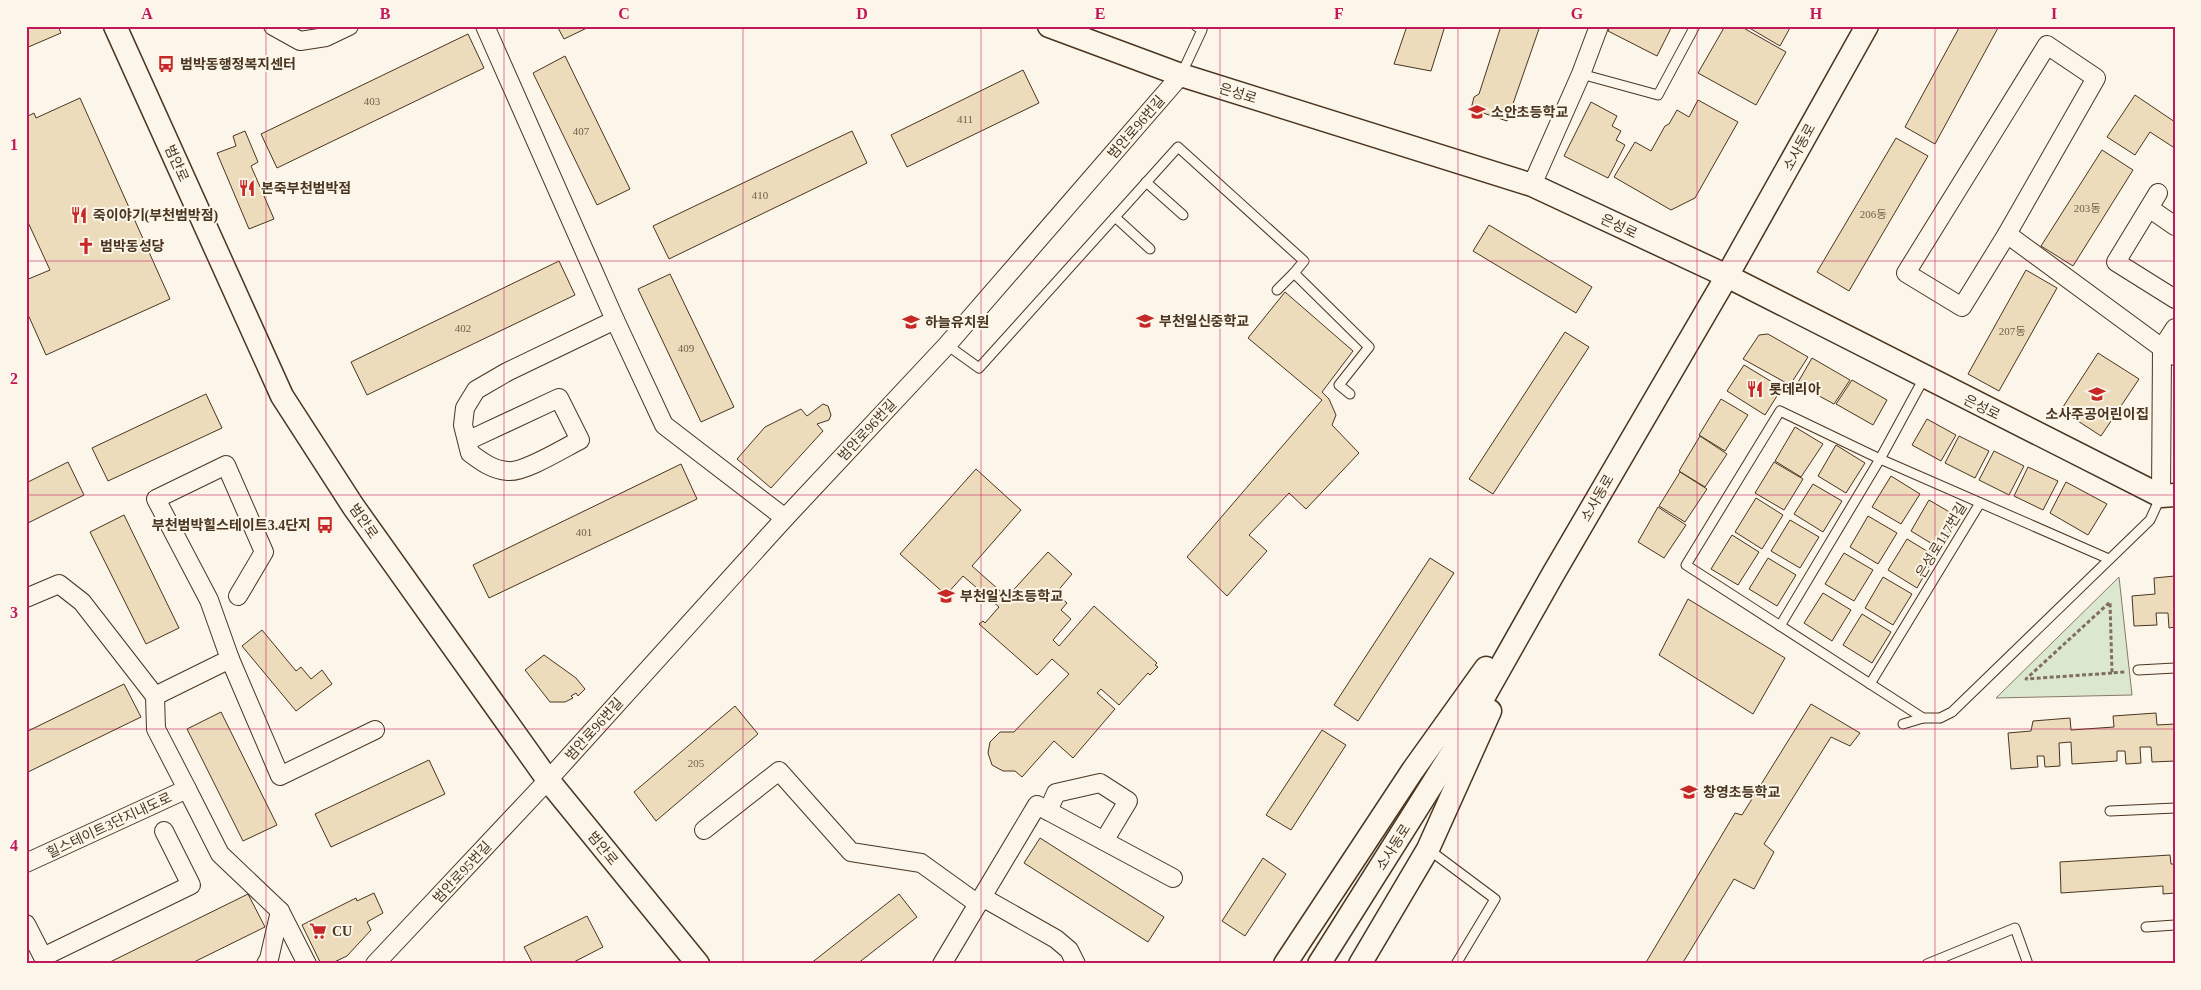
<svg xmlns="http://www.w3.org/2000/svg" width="2201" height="990" viewBox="0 0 2201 990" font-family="'Times New Roman','Noto Sans KR',serif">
  <rect width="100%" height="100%" fill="#fbf6e9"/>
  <!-- green -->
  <path fill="#dce7d0" stroke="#887966" d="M2119 577 2132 695 1996 698Z"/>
  <!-- building -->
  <g fill="#ecdcbc" stroke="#4a3520">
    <path d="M26 26H58L61 33 26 48Z"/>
    <path d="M557 26H591L564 39Z"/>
    <path d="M1407 26H1445L1431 71 1394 64Z"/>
    <path d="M1501 26H1540L1507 121 1471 109 1474 97 1479 94Z"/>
    <path d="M1610 26H1672L1657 56 1608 31Z"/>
    <path d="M1725 26H1740L1786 52 1756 105 1698 73Z"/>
    <path d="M1746 26H1791L1780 46Z"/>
    <path d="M1960 26H1999L1935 144 1905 127Z"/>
    <path d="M468 34 484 68 277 168 261 134Z"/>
    <path d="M565 56 630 189 597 205 533 73Z"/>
    <path d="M1023 70 1039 103 907 167 891 135Z"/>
    <path d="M2135 95 2175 122V144L2173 147 2150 132 2135 155 2107 137Z"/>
    <path d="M80 98 170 299 46 355 26 310V280L50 270 26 218V117L34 113 36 118Z"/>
    <path d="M1698 100 1738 122 1695 198 1671 210 1614 177 1635 142 1651 151 1665 126 1669 124 1677 110 1689 117Z"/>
    <path d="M1591 102 1617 116 1612 126 1621 131 1616 140 1625 145 1608 178 1564 156Z"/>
    <path d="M245 131 258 162 251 166 274 219 249 229 217 153 236 146 233 136Z"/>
    <path d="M852 131 867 163 669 259 653 226Z"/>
    <path d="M1896 138 1928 156 1849 291 1817 272Z"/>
    <path d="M2102 150 2133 170 2073 266 2041 246Z"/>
    <path d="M1489 225 1592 287 1576 313 1473 251Z"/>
    <path d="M559 261 575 295 367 395 351 362Z"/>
    <path d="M2026 270 2057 288 1999 391 1968 374Z"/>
    <path d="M670 274 734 407 701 422 638 289Z"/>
    <path d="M1285 292 1353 351 1322 392 1329 399 1336 415 1332 425 1359 453 1306 509 1289 493 1249 535 1267 551 1227 596 1187 557 1322 400 1248 338Z"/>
    <path d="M1565 332 1589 347 1493 494 1469 479Z"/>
    <path d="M1768 334 1808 357 1790 385 1743 359 1759 335Z"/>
    <path d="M2098 353 2139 379 2101 436 2061 410Z"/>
    <path d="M1812 358 1850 380 1834 404 1797 384Z"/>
    <path d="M1744 365 1782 388 1765 415 1727 391Z"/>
    <path d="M1852 380 1887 400 1873 425 1836 404Z"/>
    <path d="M206 394 222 428 108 481 92 448Z"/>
    <path d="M1721 399 1748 415 1725 451 1699 435Z"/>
    <path d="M823 404 828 406 831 415 829 420 817 424 823 431 771 488 737 459 765 427 801 409 807 416Z"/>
    <path d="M1927 419 1956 435 1941 461 1912 445Z"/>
    <path d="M1795 427 1823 444 1801 477 1775 461Z"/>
    <path d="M1700 436 1727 454 1705 487 1679 471Z"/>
    <path d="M1959 436 1989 451 1975 478 1945 463Z"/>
    <path d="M1836 445 1865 463 1846 493 1818 476Z"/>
    <path d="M1994 451 2024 466 2009 495 1979 480Z"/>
    <path d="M68 462 84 495 26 524V483Z"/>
    <path d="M1774 462 1803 479 1784 510 1755 493Z"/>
    <path d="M681 464 697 499 489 598 473 565Z"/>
    <path d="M2028 467 2058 481 2043 510 2014 496Z"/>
    <path d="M976 469 1021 510 972 566 1007 597 1048 552 1072 574 1056 593 1067 603 1061 610 1071 619 1053 640 1059 646 1094 606 1157 663 1155 665 1158 667 1150 675 1148 673 1119 705 1101 689 1097 693 1115 709 1073 758 1054 741 1022 777 1015 771H1003L992 765 988 753 990 742 1000 732H1014L1069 674 1052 659 1037 675 979 624 983 621 985 623 999 607 963 576 946 595 900 554Z"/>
    <path d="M1680 472 1707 489 1685 522 1659 506Z"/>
    <path d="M1891 476 1920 494 1901 524 1872 507Z"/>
    <path d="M2066 482 2107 504 2088 535 2050 513Z"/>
    <path d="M1813 484 1842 501 1823 532 1794 514Z"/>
    <path d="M1756 498 1783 515 1762 549 1735 532Z"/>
    <path d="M1929 500 1958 517 1939 548 1911 531Z"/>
    <path d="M1658 507 1686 525 1664 558 1638 542Z"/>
    <path d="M124 515 179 628 146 644 90 532Z"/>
    <path d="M1868 516 1897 533 1878 564 1850 547Z"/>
    <path d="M1790 520 1819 537 1800 568 1771 551Z"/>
    <path d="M1732 535 1759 552 1738 585 1711 569Z"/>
    <path d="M1907 539 1935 556 1917 588 1888 570Z"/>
    <path d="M1844 553 1873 570 1854 601 1825 584Z"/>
    <path d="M1430 558 1454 573 1358 721 1334 705Z"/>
    <path d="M1768 558 1796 575 1777 606 1749 589Z"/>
    <path d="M2175 576V627L2169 628 2168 613H2156L2157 625 2134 626 2132 596 2155 594 2154 578Z"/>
    <path d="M1883 577 1912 594 1893 625 1865 608Z"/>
    <path d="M1823 593 1851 610 1832 641 1804 623Z"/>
    <path d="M1688 599 1785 658 1753 714 1659 655Z"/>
    <path d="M1862 614 1891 632 1872 663 1843 645Z"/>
    <path d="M262 630 296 671 301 667 311 679 322 670 332 684 296 711 242 646Z"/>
    <path d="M544 655 576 678 585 689 578 696 576 693 571 696 573 698 565 702H550L525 670Z"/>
    <path d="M124 684 141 717 26 773V732Z"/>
    <path d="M1811 704 1860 733 1850 746 1831 737 1764 844 1774 852 1754 889 1734 879 1682 964H1645L1735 813 1742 815Z"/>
    <path d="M735 706 758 734 656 821 634 792Z"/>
    <path d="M221 712 277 825 243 841 187 729Z"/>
    <path d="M2156 713 2157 725 2175 724V761L2152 762 2151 747H2140L2141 763 2126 764 2125 751H2117V761L2072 764 2071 742 2059 743 2060 766 2045 767 2044 756H2037L2038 767 2011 769 2008 733 2031 731 2033 721 2070 718 2071 730 2114 727 2113 716Z"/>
    <path d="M1322 730 1346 745 1291 830 1266 815Z"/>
    <path d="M429 760 445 794 331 847 315 814Z"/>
    <path d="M1040 838 1164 917 1148 942 1024 863Z"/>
    <path d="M2170 855 2171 864H2175V893L2163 894V886L2061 893 2060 862Z"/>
    <path d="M1263 858 1286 874 1245 936 1222 921Z"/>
    <path d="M374 893 383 913 367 922 371 930 347 956 330 964H321L302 925 356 898 357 901Z"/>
    <path d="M248 894 265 927 190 964H106Z"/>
    <path d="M899 894 917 917 857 964H810Z"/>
    <path d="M587 916 603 947 570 964H533L524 947Z"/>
  </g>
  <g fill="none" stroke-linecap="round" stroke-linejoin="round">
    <!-- service casing -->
    <g stroke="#4a3520" stroke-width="11">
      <g id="service">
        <path d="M1581 74 1658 95 1695 26"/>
        <path d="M1181 75 1202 30 1196 26"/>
        <path d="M1146 182 1183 215"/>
        <path d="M1115 217 1150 249"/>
        <path d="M1277 290 1294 273"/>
        <path d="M947 345 979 368 1178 147 1304 261 1294 273 1369 347 1339 385 1350 394"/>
        <path d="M2109 559 1880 459 1780 411 1686 565 1923 718H1940L1952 712 2150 520 2161 496"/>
        <path d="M1780 626 1880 459 1924 378"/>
        <path d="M2138 670 2175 668"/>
        <path d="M1870 684 1980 503"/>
        <path d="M1903 724 1923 718"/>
        <path d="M2110 811 2175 808"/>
        <path d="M1428 849 1495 899 1456 964"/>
        <path d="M2146 927 2175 925"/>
        <path d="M1927 964 2015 928 2028 964"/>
      </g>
    </g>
    <!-- minor casing -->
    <g stroke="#4a3520" stroke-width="20">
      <g id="minor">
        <path d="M273 26 300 41 326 37 349 26"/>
        <path d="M485 26 615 320 664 425 785 518"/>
        <path d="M2047 45 2096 78 2007 234 1962 307 1906 273Z"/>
        <path d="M1532 185 1581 74 1599 26"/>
        <path d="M2158 193 2116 262 2175 299"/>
        <path d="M2149 208 2175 226"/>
        <path d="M2007 234 2162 348 2161 496"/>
        <path d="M2175 328 2162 348 2175 356"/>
        <path d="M467 441 559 398 580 440C564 448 524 473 508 471 493 470 482 462 470 453L463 425 465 408 476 390 507 372 615 320"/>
        <path d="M26 598 59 584 82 602 155 696 156 729 187 789"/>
        <path d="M230 659 209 600 156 499 226 465 264 552 238 596"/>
        <path d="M155 696 230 659 280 776 375 730"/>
        <path d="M1048 811 1056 793 1100 783 1128 801 1104 841"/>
        <path d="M704 830 779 771 851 852 921 863 978 904"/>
        <path d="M26 863 187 789 220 854 280 911 307 964"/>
        <path d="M982 897 1056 939 1069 950 1076 964"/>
        <path d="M26 924 43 957 191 885 164 831"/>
        <path d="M266 964 269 959 280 911"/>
        <path d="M375 964 548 780 785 518 947 345 1181 75"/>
        <path d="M942 964 1037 805 1173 878"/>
      </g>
    </g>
    <!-- tertiary casing -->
    <g stroke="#4a3520" stroke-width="25">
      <g id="tertiary">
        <path d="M115 26 282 396 353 506 548 780 698 964"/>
        <path d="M1049 26 1181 75 1532 185 1727 276 2161 496 2175 495"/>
        <path d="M1285 964 1413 770 1486 668"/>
        <path d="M1319 964 1452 753 1552 576 1727 276 1867 26"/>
        <path d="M1360 964 1428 849 1490 711"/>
      </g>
    </g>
    <!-- path -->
    <path stroke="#7f6f5c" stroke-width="3" stroke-dasharray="4 2.5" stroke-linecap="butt" d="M2112 673 2026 679 2110 602 2112 673 2125 672"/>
    <!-- service -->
    <use href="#service" stroke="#fbf6e9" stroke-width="9"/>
    <!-- minor -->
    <use href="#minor" stroke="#fbf6e9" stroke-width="18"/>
    <!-- tertiary -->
    <use href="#tertiary" stroke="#fbf6e9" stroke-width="22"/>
  </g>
  <!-- grid -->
  <path fill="none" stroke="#c2185b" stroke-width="1" stroke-opacity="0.55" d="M266 26V964M504 26V964M743 26V964M981 26V964M1220 26V964M1458 26V964M1697 26V964M1935 26V964M26 261H2175M26 495H2175M26 729H2175"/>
  <!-- icons -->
  <defs>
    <g id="bus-bare" transform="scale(1.35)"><path d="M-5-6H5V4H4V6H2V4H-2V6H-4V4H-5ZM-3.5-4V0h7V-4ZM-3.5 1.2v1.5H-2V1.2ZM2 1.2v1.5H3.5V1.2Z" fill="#c62828" stroke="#fbf6e9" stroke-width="2.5" paint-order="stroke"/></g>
    <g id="school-bare" transform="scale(1.35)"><path d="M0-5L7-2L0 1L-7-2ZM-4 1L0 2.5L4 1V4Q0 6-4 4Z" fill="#c62828" stroke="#fbf6e9" stroke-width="2.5" paint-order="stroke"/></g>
    <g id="restaurant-bare" transform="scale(1.35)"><path d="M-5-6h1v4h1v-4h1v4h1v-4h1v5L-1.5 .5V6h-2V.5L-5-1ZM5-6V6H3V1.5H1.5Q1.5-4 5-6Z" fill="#c62828" stroke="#fbf6e9" stroke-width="2.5" paint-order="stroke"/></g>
    <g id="church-bare" transform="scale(1.35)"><path d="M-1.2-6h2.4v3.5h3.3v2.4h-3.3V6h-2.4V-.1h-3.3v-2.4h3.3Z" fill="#c62828" stroke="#fbf6e9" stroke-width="2.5" paint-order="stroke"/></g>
    <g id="supermarket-bare" transform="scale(1.35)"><path d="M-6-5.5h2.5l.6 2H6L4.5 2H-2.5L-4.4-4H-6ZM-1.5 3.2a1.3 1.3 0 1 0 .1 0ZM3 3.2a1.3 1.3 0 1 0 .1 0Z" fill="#c62828" stroke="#fbf6e9" stroke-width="2.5" paint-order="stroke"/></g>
  </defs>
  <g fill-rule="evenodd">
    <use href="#bus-bare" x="166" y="64"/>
    <use href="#school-bare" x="1477" y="112"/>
    <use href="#restaurant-bare" x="247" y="188"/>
    <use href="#restaurant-bare" x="79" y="215"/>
    <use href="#church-bare" x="86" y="246"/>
    <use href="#school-bare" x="1145" y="321"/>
    <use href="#school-bare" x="911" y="322"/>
    <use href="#restaurant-bare" x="1755" y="389"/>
    <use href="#school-bare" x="2097" y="394"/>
    <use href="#bus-bare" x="325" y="525"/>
    <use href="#school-bare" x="946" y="596"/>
    <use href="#school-bare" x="1689" y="792"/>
    <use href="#supermarket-bare" x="318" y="931"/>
  </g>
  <g text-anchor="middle" stroke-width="4" stroke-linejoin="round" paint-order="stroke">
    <!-- number labels -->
    <g font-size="11" fill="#725f47">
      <text x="372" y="105">403</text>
      <text x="965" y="123">411</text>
      <text x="581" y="135">407</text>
      <text x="760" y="199">410</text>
      <text x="2087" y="212">203동</text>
      <text x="1873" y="218">206동</text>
      <text x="463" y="332">402</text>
      <text x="2012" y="335">207동</text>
      <text x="686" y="352">409</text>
      <text x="584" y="536">401</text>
      <text x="696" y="767">205</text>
    </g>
    <!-- poi labels -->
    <g font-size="14" font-weight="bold" fill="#4a3520" stroke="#fbf6e9" text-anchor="start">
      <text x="180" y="69">범박동행정복지센터</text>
      <text x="1491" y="117">소안초등학교</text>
      <text x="261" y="193">본죽부천범박점</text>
      <text x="93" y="220">죽이야기(부천범박점)</text>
      <text x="100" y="251">범박동성당</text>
      <text x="1159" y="326">부천일신중학교</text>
      <text x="925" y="327">하늘유치원</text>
      <text x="1769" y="394">롯데리아</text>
      <text x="2097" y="419" text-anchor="middle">소사주공어린이집</text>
      <text x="311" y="530" text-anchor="end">부천범박힐스테이트3.4단지</text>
      <text x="960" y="601">부천일신초등학교</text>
      <text x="1703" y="797">창영초등학교</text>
      <text x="332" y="936">CU</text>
    </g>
    <!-- street labels -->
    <g font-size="14" fill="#4a3520" stroke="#fbf6e9">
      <text transform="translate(1238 93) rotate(17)" y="5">은성로</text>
      <text transform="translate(1136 127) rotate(-49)" y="5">범안로96번길</text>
      <text transform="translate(1799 147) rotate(-61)" y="5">소사동로</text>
      <text transform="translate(177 163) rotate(66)" y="5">범안로</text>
      <text transform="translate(1619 226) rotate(25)" y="5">은성로</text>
      <text transform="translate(1982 407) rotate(26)" y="5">은성로</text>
      <text transform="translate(867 430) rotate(-47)" y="5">범안로96번길</text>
      <text transform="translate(1597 498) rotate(-60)" y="5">소사동로</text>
      <text transform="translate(364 521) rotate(55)" y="5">범안로</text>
      <text transform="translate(1941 540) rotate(-59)" y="5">은성로117번길</text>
      <text transform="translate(594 729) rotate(-48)" y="5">범안로96번길</text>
      <text transform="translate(109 825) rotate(-25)" y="5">힐스테이트3단지내도로</text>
      <text transform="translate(1393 847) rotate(-58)" y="5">소사동로</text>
      <text transform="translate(603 848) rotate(51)" y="5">범안로</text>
      <text transform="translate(462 872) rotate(-47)" y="5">범안로95번길</text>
    </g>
  </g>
  <!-- border -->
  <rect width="2201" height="990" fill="none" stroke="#fbf6e9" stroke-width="55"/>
  <rect x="28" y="28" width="2146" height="934" fill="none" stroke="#c2185b" stroke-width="2"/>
  <g font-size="16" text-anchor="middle" font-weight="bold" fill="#c2185b">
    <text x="147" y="19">A</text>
    <text x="385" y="19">B</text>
    <text x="624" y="19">C</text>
    <text x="862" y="19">D</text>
    <text x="1100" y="19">E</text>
    <text x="1339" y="19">F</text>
    <text x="1577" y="19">G</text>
    <text x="1816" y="19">H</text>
    <text x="2054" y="19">I</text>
    <text x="14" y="150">1</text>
    <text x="14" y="384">2</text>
    <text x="14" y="618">3</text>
    <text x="14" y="851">4</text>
  </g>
</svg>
